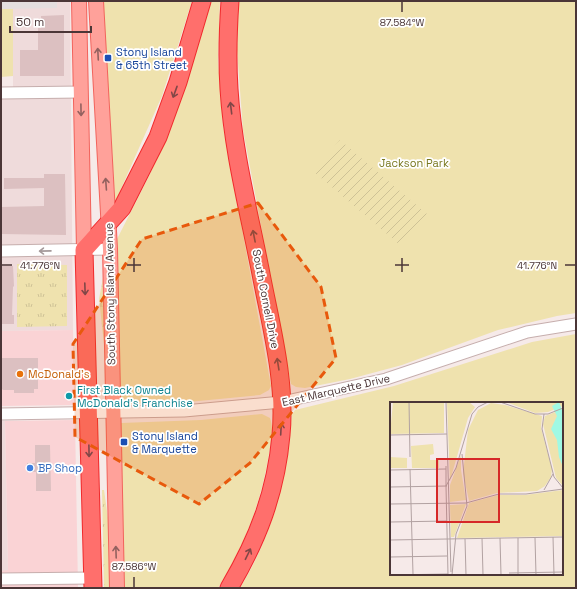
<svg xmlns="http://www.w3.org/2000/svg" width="577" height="589" viewBox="0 0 577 589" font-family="'Space Grotesk',sans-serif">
  <defs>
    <pattern id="grass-tufts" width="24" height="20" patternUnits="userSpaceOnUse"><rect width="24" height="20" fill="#efe2ae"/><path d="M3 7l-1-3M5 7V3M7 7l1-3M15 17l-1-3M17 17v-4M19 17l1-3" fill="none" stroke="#cec296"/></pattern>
    <pattern id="garden-furrows" width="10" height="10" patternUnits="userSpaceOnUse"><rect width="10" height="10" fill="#efe2ae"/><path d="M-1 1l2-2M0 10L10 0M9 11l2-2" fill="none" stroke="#cec296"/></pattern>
  </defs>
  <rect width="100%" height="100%" fill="#f6eae9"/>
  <!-- residential -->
  <g fill="#efdbdb">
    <path d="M1 1H70L73 330 1 331V99L13 98V9H1Z"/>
    <path d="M1 421H5L8 571H1Z"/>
  </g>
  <!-- commercial -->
  <g fill="#fad3d5">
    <path d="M73 330 75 405 1 406V331Z"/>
    <path d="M75 420 78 588H1V571L8 570 5 421Z"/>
  </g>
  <!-- grass -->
  <g fill="url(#grass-tufts)">
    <path d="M17 264 67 265V326L17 327Z"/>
    <path d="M103 278H105L106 353H105L99 299Z"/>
    <path d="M102 490H104L110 532 112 588H104Z"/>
  </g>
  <!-- park -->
  <g fill="#efe2ae" fill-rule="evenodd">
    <path d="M103 1H192L162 96 116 200H115Z"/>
    <path d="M211 1H220L218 60 223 126 271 386 269 390 260 395 188 402 126 404 119 399 116 241 149 176 164 141 190 70Z"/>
    <path d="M239 1H576V313L557 316 498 330 402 365 350 379 305 388 296 387 291 384 243 130 237 50Z"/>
    <path d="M1 9H13V76L1 77Z"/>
    <path d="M576 334V588H240C275 530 285 482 291 416L295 410 394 386 532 342ZM391 403H562V574H391Z"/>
    <path d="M262 414 270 418C274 429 271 443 269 454 261 504 244 546 218 588H123L121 423 201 420Z"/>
  </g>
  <!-- garden -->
  <path fill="url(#garden-furrows)" d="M340 140 427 214 400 245 313 171Z"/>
  <!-- parking -->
  <path fill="#e4dede" d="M1 1H57V8L1 9Z"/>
  <!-- building -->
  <g fill="#dcc0c1">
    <path d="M64 15V76H20V50H38V28H41V16Z"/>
    <path d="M44 174H65L66 235 1 234V207L44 206V188L4 189V178H44Z"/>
    <path d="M1 266H13L14 286 13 287 12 315H14V324H2Z"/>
    <path d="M2 358H38V389H34V393H14V390H3L1 388Z"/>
    <path d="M35 445H50L51 491H36V472H27V463H35Z"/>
  </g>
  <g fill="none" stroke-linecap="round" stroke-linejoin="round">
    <!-- minor casing -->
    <g stroke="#c6aead" stroke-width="13">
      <g id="minor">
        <path d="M1 93 81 92"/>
        <path d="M1 251 110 249"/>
        <path d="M1 414 184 411 282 402 386 379 527 332 576 324"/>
        <path d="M1 579 92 578"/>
      </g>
    </g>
    <!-- major casing -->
    <g stroke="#f2635c" stroke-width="16">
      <g id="major">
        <path d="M79 1 84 250"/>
        <path d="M96 1 110 249 117 588"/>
      </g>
    </g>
    <!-- highway casing -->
    <g stroke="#f02a2c" stroke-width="19">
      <g id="highway">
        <path d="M93 588 84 250 122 208 158 137 178 82 202 1"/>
        <path d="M229 588C258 539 276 492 281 435 286 383 272 330 262 279 250 216 233 153 229 89 227 59 228 30 230 1"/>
      </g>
    </g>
    <!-- minor -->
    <use href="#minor" stroke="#fff" stroke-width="11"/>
    <!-- major -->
    <use href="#major" stroke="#ffa19a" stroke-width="14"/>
    <!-- highway -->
    <use href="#highway" stroke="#ff6f6c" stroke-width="17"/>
  </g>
  <!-- one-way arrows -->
  <defs><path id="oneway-shaft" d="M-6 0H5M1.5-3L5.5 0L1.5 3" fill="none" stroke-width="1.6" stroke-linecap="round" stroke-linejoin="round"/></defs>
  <g stroke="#93615f">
    <use href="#oneway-shaft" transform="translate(98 54) rotate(-93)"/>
    <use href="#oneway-shaft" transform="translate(81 110) rotate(89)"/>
    <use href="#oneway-shaft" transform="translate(106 184) rotate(-94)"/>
    <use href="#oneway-shaft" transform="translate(116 552) rotate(-92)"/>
  </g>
  <g stroke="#814747">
    <use href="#oneway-shaft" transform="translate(175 92) rotate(110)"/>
    <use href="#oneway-shaft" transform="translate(231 108) rotate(-97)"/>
    <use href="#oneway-shaft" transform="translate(254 236) rotate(-101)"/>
    <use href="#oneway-shaft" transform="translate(85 289) rotate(88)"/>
    <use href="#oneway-shaft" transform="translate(278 364) rotate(-99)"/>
    <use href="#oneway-shaft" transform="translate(281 429) rotate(-87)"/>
    <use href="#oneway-shaft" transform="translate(89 451) rotate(89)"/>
    <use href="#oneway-shaft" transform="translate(248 554) rotate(-64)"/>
  </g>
  <use stroke="#a59a9b" href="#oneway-shaft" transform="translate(45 251) rotate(179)"/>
  <!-- marked area -->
  <path fill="#e8590c" fill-opacity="0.2" stroke="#e8590c" stroke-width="3" stroke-dasharray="8 5" stroke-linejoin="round" d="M258 203 321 287 336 358 250 463 199 504 75 437 73 344 142 239Z"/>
  <!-- ticks -->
  <path fill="none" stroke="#4b3637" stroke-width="1.5" d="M402 2V12M134 258V272M402 258V272M2 265H12M127 265H141M395 265H409M565 265H575M134 577V587"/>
  <!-- markers -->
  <g fill="#1a4fb4" stroke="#fff" stroke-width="1.5">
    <rect x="104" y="54" width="8" height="8" rx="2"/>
    <rect x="120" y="438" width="8" height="8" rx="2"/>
  </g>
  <circle fill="#e8710a" stroke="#fff" stroke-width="1.5" cx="20" cy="374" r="4"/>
  <circle fill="#0f9aa8" stroke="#fff" stroke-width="1.5" cx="69" cy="396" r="4"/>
  <circle fill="#3f7fe0" stroke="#fff" stroke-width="1.5" cx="30" cy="468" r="4"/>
  <g text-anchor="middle" stroke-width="3.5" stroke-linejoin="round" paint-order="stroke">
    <!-- transit labels -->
    <g font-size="11" fill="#164399" stroke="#fff" text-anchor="start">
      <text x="116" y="56">Stony Island<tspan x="116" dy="13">&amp; 65th Street</tspan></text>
      <text x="132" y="440">Stony Island<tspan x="132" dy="13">&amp; Marquette</tspan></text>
    </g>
    <!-- park labels -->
    <g font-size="11" fill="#79781f" stroke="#fff">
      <text x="414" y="167">Jackson Park</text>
    </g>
    <!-- street labels -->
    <g font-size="11" fill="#4b3637" stroke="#fff">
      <text transform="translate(110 294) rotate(-91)" y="4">South Stony Island Avenue</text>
      <text transform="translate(266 299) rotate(79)" y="4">South Cornell Drive</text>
      <text transform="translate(336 390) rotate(-13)" y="4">East Marquette Drive</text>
    </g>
    <!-- food labels -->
    <g font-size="11" fill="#c56008" stroke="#fff" text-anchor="start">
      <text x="28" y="378">McDonald's</text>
    </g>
    <!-- culture labels -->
    <g font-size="11" fill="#0d838f" stroke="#fff" text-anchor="start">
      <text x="77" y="394">First Black Owned<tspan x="77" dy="13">McDonald's Franchise</tspan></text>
    </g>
    <!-- shop labels -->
    <g font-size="11" fill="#366cbe" stroke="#fff" text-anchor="start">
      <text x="38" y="472">BP Shop</text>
    </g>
  </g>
  <!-- overview -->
  <g transform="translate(390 402)">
    <rect width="173" height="173" fill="#f6eae9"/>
    <path d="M3 0H54V31L0 32ZM57 0H79L85 5 78 16 60 79ZM116 0H173V4L158 10 145 11ZM101 1 115 3 152 14 151 26 162 67 161 75 155 84 147 89 107 91 79 99 73 71 78 28 88 8ZM173 7V84L166 76 153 22 155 14ZM43 42 44 52 40 53V58H49V66H22L21 44ZM71 53V68L76 98 60 100V83ZM0 55 17 56V66H0ZM173 88V134L67 136 79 101 108 93H135ZM76 102 64 135H61L60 103Z" fill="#efe2ae"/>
    <path d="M169 0 173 10V65L169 55 167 38 161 27 167 14 162 4Z" fill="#a0f9e4"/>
    <path fill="none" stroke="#b2a2a2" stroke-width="1" d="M19 0 20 55M56 0 61 170M110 0 145 12H158L173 6M154 12 152 27 164 75 173 86M0 33 57 32M56 64V84M20 67 23 172M0 68 56 67M0 85 57 84M154 88 163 72M0 102 76 101 109 92H136L173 87M0 120 57 119M163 135 164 173M92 136 93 173M110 136 111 173M128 136V173M145 136 146 173M75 137 76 173M0 138 173 135M0 155 57 154M119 171 173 170M0 173 58 172M58 173 56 84 66 66 82 12 88 5 98 0M62 173 66 132 77 104 72 52"/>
    <path fill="#d62828" fill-opacity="0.15" stroke="#d62828" stroke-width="2" d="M47 57H109V120H47Z"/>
    <rect width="173" height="173" fill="none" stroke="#4b3637" stroke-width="2"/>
  </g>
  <g font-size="10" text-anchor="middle" fill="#4b3637" stroke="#fff" stroke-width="3.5" stroke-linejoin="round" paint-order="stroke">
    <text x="402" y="26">87.584°W</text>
    <text x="40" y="269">41.776°N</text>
    <text x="537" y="269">41.776°N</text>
    <text x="134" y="570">87.586°W</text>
  </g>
  <!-- border -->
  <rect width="577" height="589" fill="none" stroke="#4b3637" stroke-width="4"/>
  <!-- scale -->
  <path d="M10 26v6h81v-6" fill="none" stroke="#4b3637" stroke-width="2"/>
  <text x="16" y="26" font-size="12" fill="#4b3637" stroke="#ffffff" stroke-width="3" paint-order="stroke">50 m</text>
</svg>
